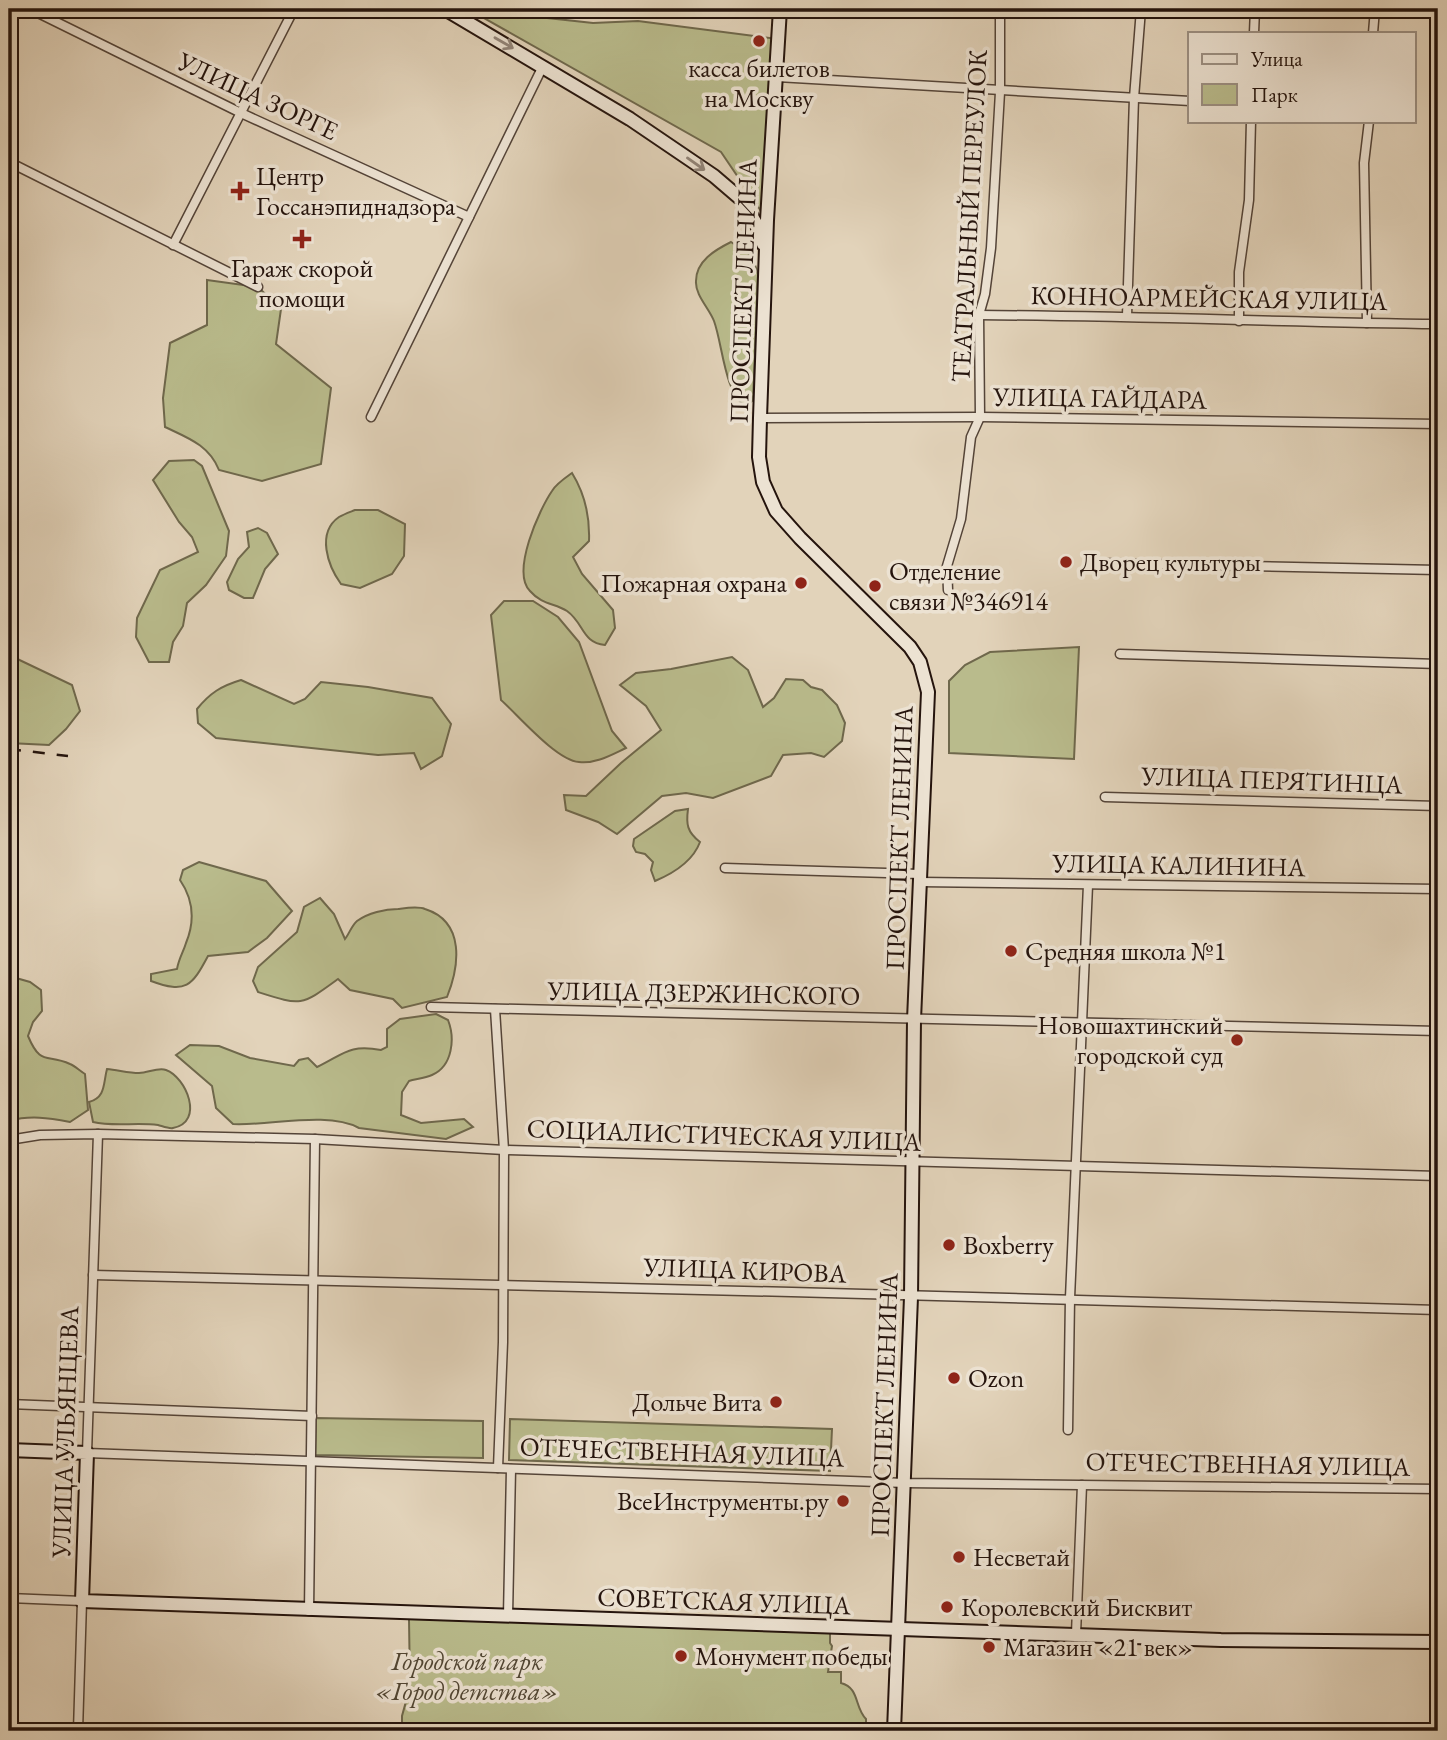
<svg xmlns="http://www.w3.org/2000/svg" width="1447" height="1740" viewBox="0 0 1447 1740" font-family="'EB Garamond',serif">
  <rect width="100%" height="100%" fill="#e2d3ba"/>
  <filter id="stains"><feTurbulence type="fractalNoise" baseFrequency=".00286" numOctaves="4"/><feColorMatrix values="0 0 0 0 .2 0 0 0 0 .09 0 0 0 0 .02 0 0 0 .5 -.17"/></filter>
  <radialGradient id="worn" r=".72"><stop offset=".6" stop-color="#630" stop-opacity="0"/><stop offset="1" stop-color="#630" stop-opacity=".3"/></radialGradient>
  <!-- green -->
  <g fill="#b9bb8c" stroke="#6f684c" stroke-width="2">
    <path d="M468 9H549L548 18 593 23 638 21 778 39 767 220 721 152Z"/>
    <path d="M731 242 752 256 758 274 753 400 746 407C724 392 723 346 714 321 709 308 695 295 696 281 696 261 715 250 731 242Z"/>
    <path d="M207 280 258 287 281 309 276 344 331 388 321 464 262 481 219 470C209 445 188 438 165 427L163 398 170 343 207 325Z"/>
    <path d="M194 460 202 466 229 531 226 556 206 585 187 603 183 626 173 642 169 662H149L136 637 137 618 160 570 198 552 192 537 179 522 153 480 169 461Z"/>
    <path d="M572 473C585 494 590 516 589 541L573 557 582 574 613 610 615 628 605 645C582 643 584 623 567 611 555 603 542 605 530 591 511 572 539 510 552 491 556 484 565 478 572 473Z"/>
    <path d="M355 510H378L405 524 404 556 392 574 360 588 341 584C328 566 316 533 339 517 344 514 350 512 355 510Z"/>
    <path d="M258 528 267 533 278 554 265 569 253 598H244L229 590 227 582 238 559 249 547 247 532Z"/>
    <path d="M504 601H533L558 617 579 642 612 731 626 748C611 755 596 764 579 762 556 760 519 716 501 700L491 615Z"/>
    <path d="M1079 647 1074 759 949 753V681L965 665 990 652Z"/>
    <path d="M9 655 72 685 80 711 66 729 49 745 9 743Z"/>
    <path d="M732 657 748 670 763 707 774 698 786 679 803 680 811 687 822 690 837 705 845 723 842 741 824 757 811 753 783 755 771 776 713 798 686 793 662 796 617 834 598 822 566 810 564 795 586 796 621 763 661 730 646 706 620 685 636 673 671 669Z"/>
    <path d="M241 680 294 704 305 699 321 682 368 687 432 698 451 724 442 756 421 769 414 753 378 755 216 738 198 723 197 709C210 693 221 686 241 680Z"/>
    <path d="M688 809C686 824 687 832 700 842 693 861 674 873 655 881L651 870 653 862 645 854 636 852 633 846 634 839 675 811Z"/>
    <path d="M199 862 266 881 292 911 267 938 248 952 208 956C192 986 186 994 151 981V974L177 969C179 958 183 953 186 943 195 921 193 899 180 880L183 870Z"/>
    <path d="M320 898 334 914 345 939C349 934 352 925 357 921 368 913 385 909 398 909 406 908 418 906 425 909 466 922 459 967 447 997L402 1008 393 999 350 990 338 979C301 1006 302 1006 258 992L253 981 258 967 297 932 304 907Z"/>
    <path d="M9 976 30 982 41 990 42 1011 33 1022 28 1036C41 1067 47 1053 70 1064 75 1066 80 1071 85 1074L88 1110 70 1122C49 1118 30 1115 9 1121Z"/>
    <path d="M436 1014 448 1020C455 1038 453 1066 432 1075 425 1078 416 1079 409 1081L402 1092 401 1115 421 1123 464 1119 473 1127 446 1139 359 1128C327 1111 270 1126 233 1124L216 1108 212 1086 176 1055 190 1045 219 1046 250 1058 294 1066 299 1060 308 1058 317 1067C344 1054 349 1044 381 1050L387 1047V1029L400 1019Z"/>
    <path d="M107 1069C118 1070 129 1073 139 1073 148 1073 158 1067 166 1070 186 1077 205 1122 173 1128 169 1129 162 1126 158 1125 136 1122 114 1127 93 1122L89 1102C106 1097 103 1084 107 1069Z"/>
    <path d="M316 1418 483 1421V1458L315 1455Z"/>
    <path d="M510 1419 832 1429 830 1471 509 1460Z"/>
    <path d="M424 1618 830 1630V1643L832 1646 828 1672H841V1683C860 1688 854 1707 866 1719V1731H402V1716L410 1687 409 1619Z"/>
  </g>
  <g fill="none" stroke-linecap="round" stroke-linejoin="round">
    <!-- street casing -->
    <g stroke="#544438" stroke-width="11">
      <g id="street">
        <path d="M30 9 241 113 469 217"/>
        <path d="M1254 33 1255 9"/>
        <path d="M1373 33 1375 9"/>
        <path d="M777 77 1190 101"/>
        <path d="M9 162 258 287"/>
        <path d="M173 245 294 9"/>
        <path d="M979 315C1132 316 1285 322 1438 324"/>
        <path d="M1127 316 1134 98 1141 9"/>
        <path d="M1239 321V272L1249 200 1251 121"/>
        <path d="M1367 323 1364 163 1369 121"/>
        <path d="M371 417 543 66"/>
        <path d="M760 418 980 417 1438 424"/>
        <path d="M1098 563 1438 570"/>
        <path d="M948 590 947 566 961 519 971 437 980 417 979 315 985 294 991 248 1000 92V9"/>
        <path d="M1120 654 1438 664"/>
        <path d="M1105 797 1438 806"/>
        <path d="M725 868 920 874"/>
        <path d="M920 882 1438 889"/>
        <path d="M431 1007 1438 1031"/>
        <path d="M495 1009 504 1150 503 1342 498 1468"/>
        <path d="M98 1134 87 1453 905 1483 1438 1489"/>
        <path d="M9 1140 40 1135 98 1134 315 1139 504 1150 1438 1176"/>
        <path d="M93 1275C541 1285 990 1297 1438 1310"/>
        <path d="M9 1404 312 1416"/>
        <path d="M1068 1430 1070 1298 1088 885"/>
        <path d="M9 1598 82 1601 78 1731"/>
        <path d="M309 1611 315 1139"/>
        <path d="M508 1616 511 1469"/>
        <path d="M1076 1634 1082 1485"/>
      </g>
    </g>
    <!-- secondary casing -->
    <g stroke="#25140d" stroke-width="16">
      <g id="secondary">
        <path d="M445 9 630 119 714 176 742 200 757 225 763 244"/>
        <path d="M780 9 767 220 760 418 759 457 763 482 776 511 800 538 910 647 920 662 928 692 914 1020 911 1297 894 1731"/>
        <path d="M9 1450 87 1453 82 1601 1221 1640 1438 1642"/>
      </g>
    </g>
    <!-- street -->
    <use href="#street" stroke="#ece2d2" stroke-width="8"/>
    <!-- secondary -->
    <use href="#secondary" stroke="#ece2d2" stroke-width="12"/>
    <!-- rail -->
    <path stroke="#25140d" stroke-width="2.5" stroke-dasharray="12 12" stroke-linecap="butt" d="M9 749 68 756"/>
  </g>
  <!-- one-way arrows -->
  <defs><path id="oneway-shaft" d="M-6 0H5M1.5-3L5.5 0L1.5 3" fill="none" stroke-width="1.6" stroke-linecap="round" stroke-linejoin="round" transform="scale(1.75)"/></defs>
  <g stroke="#928579">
    <use href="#oneway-shaft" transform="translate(504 43) rotate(30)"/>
    <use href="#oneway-shaft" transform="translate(696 164) rotate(35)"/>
  </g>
  <!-- markers -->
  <g fill="#8f2418" stroke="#ece2d2" stroke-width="2.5">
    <circle cx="759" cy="41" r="7"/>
    <path d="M236.5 180.5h7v7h7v7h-7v7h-7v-7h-7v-7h7z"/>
    <path d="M298.5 228.5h7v7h7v7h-7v7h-7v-7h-7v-7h7z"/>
    <circle cx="1066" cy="562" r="7"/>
    <circle cx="801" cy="583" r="7"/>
    <circle cx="875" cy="586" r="7"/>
    <circle cx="1011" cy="951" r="7"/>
    <circle cx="1237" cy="1040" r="7"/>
    <circle cx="949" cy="1245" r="7"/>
    <circle cx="954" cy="1378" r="7"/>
    <circle cx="776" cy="1402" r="7"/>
    <circle cx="843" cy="1501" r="7"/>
    <circle cx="959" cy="1557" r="7"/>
    <circle cx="947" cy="1607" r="7"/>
    <circle cx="989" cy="1647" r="7"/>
    <circle cx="681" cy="1656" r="7"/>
  </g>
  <g text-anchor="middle" stroke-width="7" stroke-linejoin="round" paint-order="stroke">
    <!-- poi labels -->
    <g font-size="26" fill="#25140d" stroke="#ece2d2" text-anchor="start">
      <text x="759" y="77" text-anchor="middle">касса билетов<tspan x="759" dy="30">на Москву</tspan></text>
      <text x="256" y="185">Центр<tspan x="256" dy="30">Госсанэпиднадзора</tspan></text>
      <text x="302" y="277" text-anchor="middle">Гараж скорой<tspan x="302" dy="30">помощи</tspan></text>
      <text x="1080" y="571">Дворец культуры</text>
      <text x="889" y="580">Отделение<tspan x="889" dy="30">связи №346914</tspan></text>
      <text x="787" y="592" text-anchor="end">Пожарная охрана</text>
      <text x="1025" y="960">Средняя школа №1</text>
      <text x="1223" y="1034" text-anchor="end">Новошахтинский<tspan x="1223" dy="30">городской суд</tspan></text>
      <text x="963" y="1254">Boxberry</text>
      <text x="968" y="1387">Ozon</text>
      <text x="762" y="1411" text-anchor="end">Дольче Вита</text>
      <text x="829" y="1510" text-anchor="end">ВсеИнструменты.ру</text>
      <text x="973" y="1566">Несветай</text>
      <text x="961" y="1616">Королевский Бисквит</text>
      <text x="1003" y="1656">Магазин «21 век»</text>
      <text x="695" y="1665">Монумент победы</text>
    </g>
    <!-- street labels -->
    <g font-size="26" fill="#25140d" stroke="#ece2d2">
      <text transform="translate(258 96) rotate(25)" y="9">УЛИЦА ЗОРГЕ</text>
      <text transform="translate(969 216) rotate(-87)" y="9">ТЕАТРАЛЬНЫЙ ПЕРЕУЛОК</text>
      <text transform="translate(743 291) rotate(-88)" y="9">ПРОСПЕКТ ЛЕНИНА</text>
      <text transform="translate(1209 298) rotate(1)" y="9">КОННОАРМЕЙСКАЯ УЛИЦА</text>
      <text transform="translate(1100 398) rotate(1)" y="9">УЛИЦА ГАЙДАРА</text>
      <text transform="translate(1272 780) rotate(2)" y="9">УЛИЦА ПЕРЯТИНЦА</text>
      <text transform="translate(899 838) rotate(-88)" y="9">ПРОСПЕКТ ЛЕНИНА</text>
      <text transform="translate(1179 865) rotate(1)" y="9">УЛИЦА КАЛИНИНА</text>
      <text transform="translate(704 993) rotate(1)" y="9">УЛИЦА ДЗЕРЖИНСКОГО</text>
      <text transform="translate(724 1135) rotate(2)" y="9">СОЦИАЛИСТИЧЕСКАЯ УЛИЦА</text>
      <text transform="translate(745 1270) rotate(2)" y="9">УЛИЦА КИРОВА</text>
      <text transform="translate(884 1405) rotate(-88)" y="9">ПРОСПЕКТ ЛЕНИНА</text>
      <text transform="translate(65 1432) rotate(-88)" y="9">УЛИЦА УЛЬЯНЦЕВА</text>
      <text transform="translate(682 1452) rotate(2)" y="9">ОТЕЧЕСТВЕННАЯ УЛИЦА</text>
      <text transform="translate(1248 1464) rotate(1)" y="9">ОТЕЧЕСТВЕННАЯ УЛИЦА</text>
      <text transform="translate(724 1601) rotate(2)" y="9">СОВЕТСКАЯ УЛИЦА</text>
    </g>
    <!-- park labels -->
    <g font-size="26" font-style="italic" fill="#514633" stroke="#ece2d2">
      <text x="467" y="1670">Городской парк<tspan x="467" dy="30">«Город детства»</tspan></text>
    </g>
  </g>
  <!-- margin -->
  <rect width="1447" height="1740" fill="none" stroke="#e2d3ba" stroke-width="35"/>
  <rect x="10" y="10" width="1426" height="1719" fill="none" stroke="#25140d" stroke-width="3.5"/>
  <rect x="18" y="18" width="1412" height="1705" fill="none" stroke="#25140d" stroke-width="2"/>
  <!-- legend -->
  <rect x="1188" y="32" width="228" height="91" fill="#ece2d2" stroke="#9c9083" stroke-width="2"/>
  <rect x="1202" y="54" width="35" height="10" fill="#ece2d2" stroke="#9c9083" stroke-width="2"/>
  <text x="1251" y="66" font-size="21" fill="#25140d">Улица</text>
  <rect x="1202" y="84" width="35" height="21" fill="#b9bb8c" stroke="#9c9083" stroke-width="2"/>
  <text x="1251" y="102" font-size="21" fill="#25140d">Парк</text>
  <rect width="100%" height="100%" filter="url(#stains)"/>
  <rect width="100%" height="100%" fill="url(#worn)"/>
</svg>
